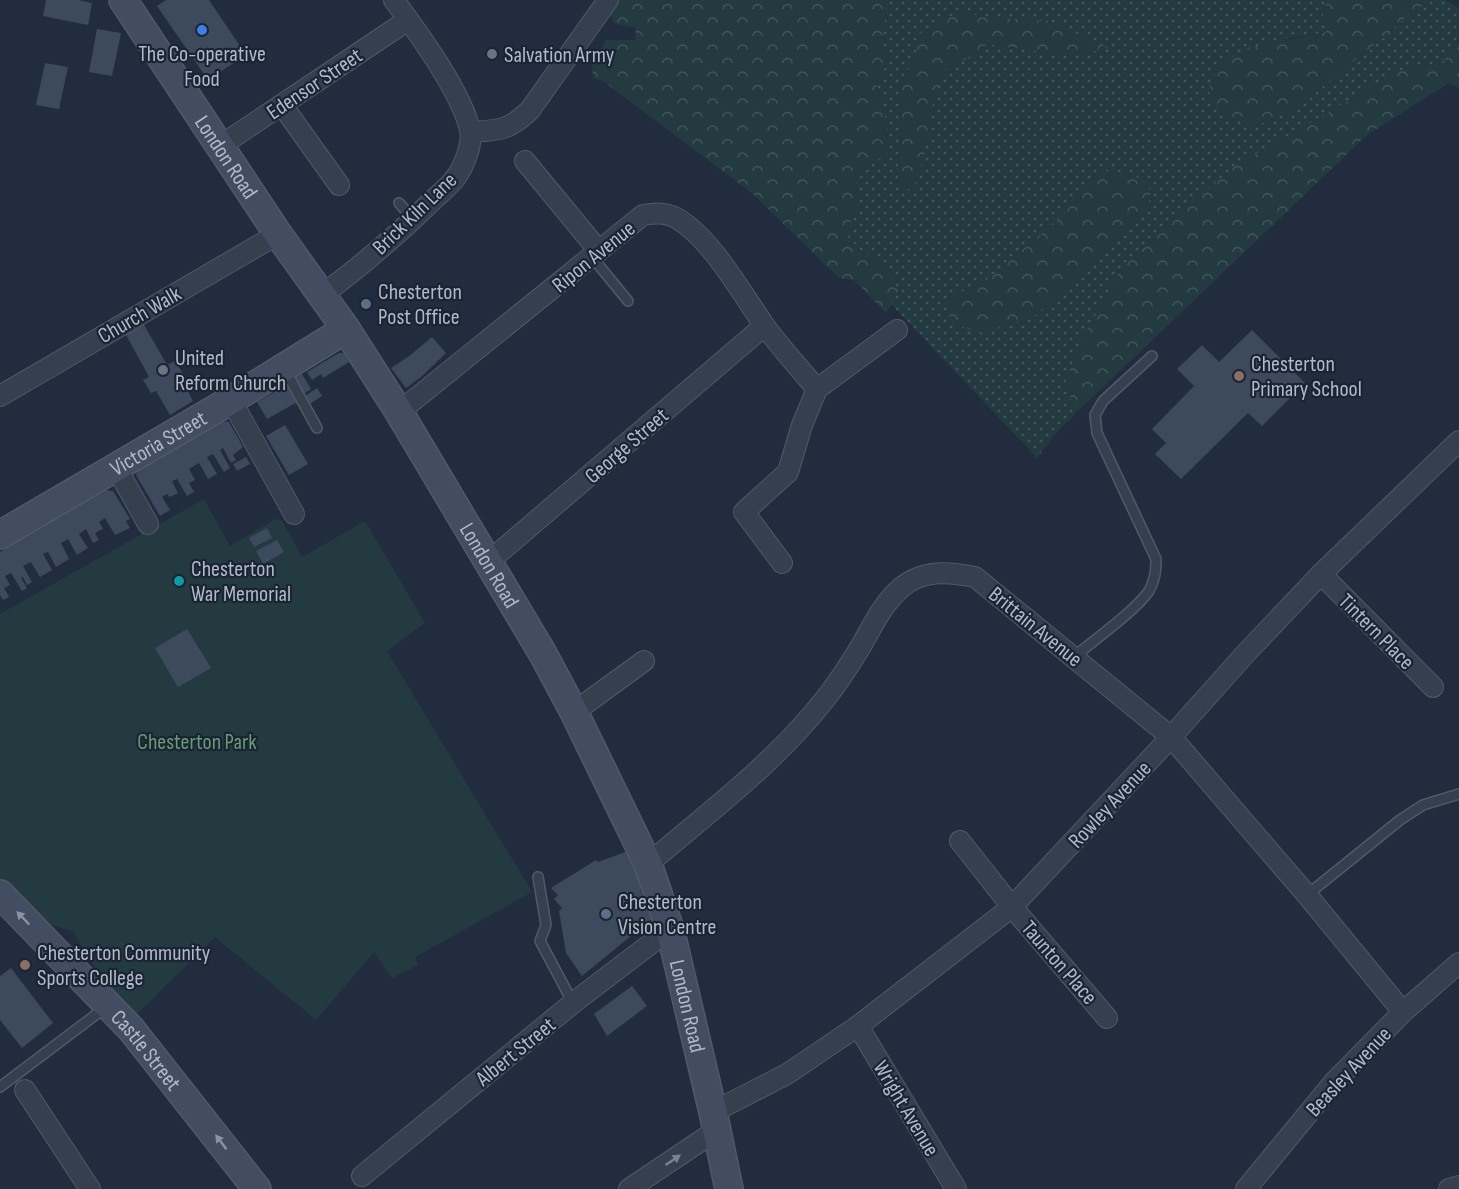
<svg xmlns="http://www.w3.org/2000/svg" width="1459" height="1189" viewBox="0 0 1459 1189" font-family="'Sofia Sans Condensed',sans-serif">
  <defs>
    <pattern id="grass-dots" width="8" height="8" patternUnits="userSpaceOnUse" patternTransform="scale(1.5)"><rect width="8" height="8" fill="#233b40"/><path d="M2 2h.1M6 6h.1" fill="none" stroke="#41555a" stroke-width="1.8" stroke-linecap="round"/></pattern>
    <pattern id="forest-crowns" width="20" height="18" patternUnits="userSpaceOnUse" patternTransform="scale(1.5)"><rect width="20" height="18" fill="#233b40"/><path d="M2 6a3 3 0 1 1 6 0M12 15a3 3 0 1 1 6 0" fill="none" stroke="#41555a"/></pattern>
  </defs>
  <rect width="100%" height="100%" fill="#212c3f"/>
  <!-- grass -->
  <path fill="url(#grass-dots)" fill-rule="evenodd" d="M883 0H1327L1323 15 1326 32 1285 39 1255 126 1296 110 1343 69 1382 39 1410 13 1432 0H1445L1459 8V46L1442 62 1396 71 1323 116 1065 383 1076 413 1058 431 1037 458 891 304 899 291 883 264 861 251 847 236 858 203 856 181 875 161 886 156 888 129 876 83 889 61 882 40 887 3ZM959 12 992 18 1108 48 1070 56 988 44 963 61 946 68 934 95 924 158 898 187V161L902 125 899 82 915 61ZM1102 171 1148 210 1034 316 952 296 983 283 1059 219Z"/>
  <!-- forest -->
  <g fill="url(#forest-crowns)">
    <path d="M616 0H883L887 3 882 40 889 61 876 83 888 129 886 156 875 161 856 181 858 203 847 236 861 251 883 264 899 291 886 313 854 280 839 278 753 194 603 81 593 78 592 63 606 40H635L636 28 615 24 609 12Z"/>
    <path d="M1327 0H1432L1410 13 1382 39 1343 69 1296 110 1255 126 1232 119 1213 101 1208 89 1219 65 1246 48 1326 32 1323 15Z"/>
    <path d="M959 12 992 18 1049 21 1109 48 1070 56 988 44 963 61 946 68 934 95 924 158 913 190 898 187V161L902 125 899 82 915 61 919 34 929 27Z"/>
    <path d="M1459 46V88L1449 83 1367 135 1076 413 1065 383 1080 342 1121 269 1188 206 1240 162 1323 116 1396 71 1442 62Z"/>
    <path d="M1102 171C1124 172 1138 172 1151 191L1148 210 1034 316 982 333 953 324 947 310 952 296 983 283 1059 219Z"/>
  </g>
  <!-- park -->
  <path fill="#233b40" d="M204 499 230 546 276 519 282 521 302 557 365 521 425 623 387 651 532 892 415 957 418 965 392 978 374 952 316 1020 215 937 134 1017 108 990 73 931 50 924 0 878V614Z"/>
  <!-- building -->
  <g fill="#3d4a5e">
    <path d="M46 0H78L92 3 88 25 43 16Z"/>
    <path d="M166 0H209L246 55 208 80 157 6Z"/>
    <path d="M97 29 121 33 112 76 89 72Z"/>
    <path d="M45 63 68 67 59 109 36 105Z"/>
    <path d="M143 323 167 365 175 361 183 374 180 376 193 401 170 415 156 391 151 393 143 380 149 377 125 333Z"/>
    <path d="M1252 330 1305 383 1262 426 1248 413 1181 479 1155 454 1166 443 1152 429 1194 386 1177 369 1202 345 1219 362Z"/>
    <path d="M432 337 446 353 421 377 406 388 391 368 408 357Z"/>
    <path d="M339 353H344L349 362 323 378 321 374 312 380 307 372Z"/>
    <path d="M302 374 311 389 303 394 293 379Z"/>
    <path d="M289 383 299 401 267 419 257 402Z"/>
    <path d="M317 388 322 396 310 404 305 396Z"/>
    <path d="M222 421 229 422 243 447 233 455 236 460 231 463 223 448 220 450 230 468 224 472 213 454 207 457 217 474 208 479 199 463 189 469 195 480 189 483 194 492 187 496 177 479 172 481 178 493 170 497 167 494 162 497 170 510 160 516 136 475 138 471Z"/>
    <path d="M285 425 308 464 289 475 266 436Z"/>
    <path d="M246 457 250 464 237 471 233 464Z"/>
    <path d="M106 490 113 491 130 519 126 521 130 528 115 535 105 518 99 522 103 529 95 533 99 540 93 543 86 529 79 534 88 548 77 555 68 539 61 543 69 559 56 567 48 552 43 554 52 570 40 577 31 562 23 566 32 582 27 585 23 577 21 578 27 588 22 591 11 573 5 576 10 585 4 588 9 597 3 600 0 595V552Z"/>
    <path d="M267 528 272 538 254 547 249 538Z"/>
    <path d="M277 540 284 552 263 564 256 551Z"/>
    <path d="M187 629 211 668 178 687 155 648Z"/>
    <path d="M628 851 633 867 635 865 642 887 640 889 643 897 654 917 582 976 566 953 559 911 562 908 554 899 558 895 551 888 596 860 598 862Z"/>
    <path d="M11 968 53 1023 22 1048 0 1020V976Z"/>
    <path d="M632 986 647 1006 607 1036 594 1014Z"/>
  </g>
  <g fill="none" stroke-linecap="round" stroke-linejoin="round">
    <!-- lane casing -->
    <g stroke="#505969" stroke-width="12">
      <g id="lane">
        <path d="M399 203 413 219"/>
        <path d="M592 257 628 301"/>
        <path d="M285 370 317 428"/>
        <path d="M1074 657C1094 640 1135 611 1149 591 1155 580 1156 571 1156 559L1097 433 1095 415 1103 401 1152 356"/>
        <path d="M538 877 546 925 540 941 573 1003"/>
        <path d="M1307 895 1400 820 1423 805 1459 794"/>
        <path d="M0 1087 106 1007"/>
      </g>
    </g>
    <!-- street casing -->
    <g stroke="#505969" stroke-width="22">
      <g id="street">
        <path d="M282 105 339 185"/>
        <path d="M471 132C500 130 508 131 530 110L608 0"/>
        <path d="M220 146 408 20"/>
        <path d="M525 161 599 251"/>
        <path d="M322 295C360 267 396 236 430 203 438 195 449 187 456 177 464 166 473 144 470 130 461 91 418 33 394 0"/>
        <path d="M0 396 278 234"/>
        <path d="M231 400 294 514"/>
        <path d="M399 412 643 215C655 213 667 212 678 219 712 240 741 292 764 325 780 347 799 368 817 389"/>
        <path d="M116 467 148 524"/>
        <path d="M487 563 764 326"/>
        <path d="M782 563 744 512 788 472 802 425 817 389 897 330"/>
        <path d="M1321 574 1433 687"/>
        <path d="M574 712 644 661"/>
        <path d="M960 841 1012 907 1107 1018"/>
        <path d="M648 864C709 812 776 762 825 699 838 683 850 664 861 646 873 625 883 603 902 587 924 569 950 572 975 577L1171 737 1307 895 1403 1012"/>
        <path d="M858 1026 956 1189"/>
        <path d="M25 1090 90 1189"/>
        <path d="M713 1112 787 1074 858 1026 1012 907 1171 737 1247 652 1321 574 1459 441"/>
        <path d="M362 1176 573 1003 670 929"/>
        <path d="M629 1189 717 1130"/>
        <path d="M1246 1189 1334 1082 1403 1012 1459 963"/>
        <path d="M1449 1189 1459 1186"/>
      </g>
    </g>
    <!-- secondary casing -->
    <g stroke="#505969" stroke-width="30">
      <g id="secondary">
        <path id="s1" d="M123 0 278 234 346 329 399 412 543 654 574 712 648 864 670 929 713 1112 729 1189"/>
        <path id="s2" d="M0 535 231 400 346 329"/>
        <path id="s3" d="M0 894 131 1029 257 1189"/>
      </g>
    </g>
    <!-- lane -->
    <use href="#lane" stroke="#353f4e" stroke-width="9"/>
    <!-- street -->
    <use href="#street" stroke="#353f4e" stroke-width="20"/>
    <!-- secondary -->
    <use href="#secondary" stroke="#434d62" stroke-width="27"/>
  </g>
  <!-- one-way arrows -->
  <defs><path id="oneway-solid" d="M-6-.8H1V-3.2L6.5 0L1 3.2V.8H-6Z" transform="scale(1.5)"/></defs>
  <g fill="#8a93a6">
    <use href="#oneway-solid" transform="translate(23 918) rotate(-134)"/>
    <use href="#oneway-solid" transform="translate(221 1142) rotate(-127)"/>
  </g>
  <use fill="#798292" href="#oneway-solid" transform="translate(673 1160) rotate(-34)"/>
  <!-- markers -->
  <circle fill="#3f7fe0" stroke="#1a2433" stroke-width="2" cx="202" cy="30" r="6"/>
  <g fill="#6b7280" stroke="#1a2433" stroke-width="2">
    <circle cx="492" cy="54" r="6"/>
    <circle cx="163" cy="370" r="6"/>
  </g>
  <g fill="#5c6f8a" stroke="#1a2433" stroke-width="2">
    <circle cx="366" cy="304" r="6"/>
    <circle cx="606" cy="914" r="6"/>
  </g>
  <g fill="#8d6e63" stroke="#1a2433" stroke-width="2">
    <circle cx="1239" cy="376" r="6"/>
    <circle cx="25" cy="965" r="6"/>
  </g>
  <circle fill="#0f9aa8" stroke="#1a2433" stroke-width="2" cx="179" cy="581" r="6"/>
  <g text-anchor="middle" stroke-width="4.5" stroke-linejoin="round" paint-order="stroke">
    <!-- poi labels -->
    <g font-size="22" fill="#b1b9ca" stroke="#1a2433" text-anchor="start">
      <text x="202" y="61" text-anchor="middle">The Co-operative<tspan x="202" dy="25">Food</tspan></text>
      <text x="504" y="62">Salvation Army</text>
      <text x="378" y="299">Chesterton<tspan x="378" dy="25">Post Office</tspan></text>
      <text x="175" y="365">United<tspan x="175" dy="25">Reform Church</tspan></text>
      <text x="1251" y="371">Chesterton<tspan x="1251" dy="25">Primary School</tspan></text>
      <text x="191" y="576">Chesterton<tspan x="191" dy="25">War Memorial</tspan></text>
      <text x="618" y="909">Chesterton<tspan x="618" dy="25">Vision Centre</tspan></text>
      <text x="37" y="960">Chesterton Community<tspan x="37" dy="25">Sports College</tspan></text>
    </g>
    <!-- street labels -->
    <g font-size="22" fill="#b1b9ca" stroke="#1a2433">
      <text transform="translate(314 83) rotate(-34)" y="8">Edensor Street</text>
      <text dy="8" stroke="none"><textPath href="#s1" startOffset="188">London Road</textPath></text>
      <text transform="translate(414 213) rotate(-44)" y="8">Brick Kiln Lane</text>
      <text transform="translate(593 256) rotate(-39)" y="8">Ripon Avenue</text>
      <text transform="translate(139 314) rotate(-30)" y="8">Church Walk</text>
      <text dy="8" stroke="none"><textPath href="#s2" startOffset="183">Victoria Street</textPath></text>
      <text transform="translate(626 445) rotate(-41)" y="8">George Street</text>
      <text dy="8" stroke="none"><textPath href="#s1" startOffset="674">London Road</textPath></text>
      <text transform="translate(1036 626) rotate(39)" y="8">Brittain Avenue</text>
      <text transform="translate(1377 631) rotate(45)" y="8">Tintern Place</text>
      <text transform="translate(1109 804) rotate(-47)" y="8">Rowley Avenue</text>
      <text transform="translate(1060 962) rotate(49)" y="8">Taunton Place</text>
      <text dy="8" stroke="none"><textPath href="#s1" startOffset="1160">London Road</textPath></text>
      <text dy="8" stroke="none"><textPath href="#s3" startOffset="214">Castle Street</textPath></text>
      <text transform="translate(515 1051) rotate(-39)" y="8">Albert Street</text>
      <text transform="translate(1348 1071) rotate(-47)" y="8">Beasley Avenue</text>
      <text transform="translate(907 1108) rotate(59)" y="8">Wright Avenue</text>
    </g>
    <!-- park labels -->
    <g font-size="22" fill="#669d75" stroke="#1a2433">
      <text x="197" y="749">Chesterton Park</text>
    </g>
  </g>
</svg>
